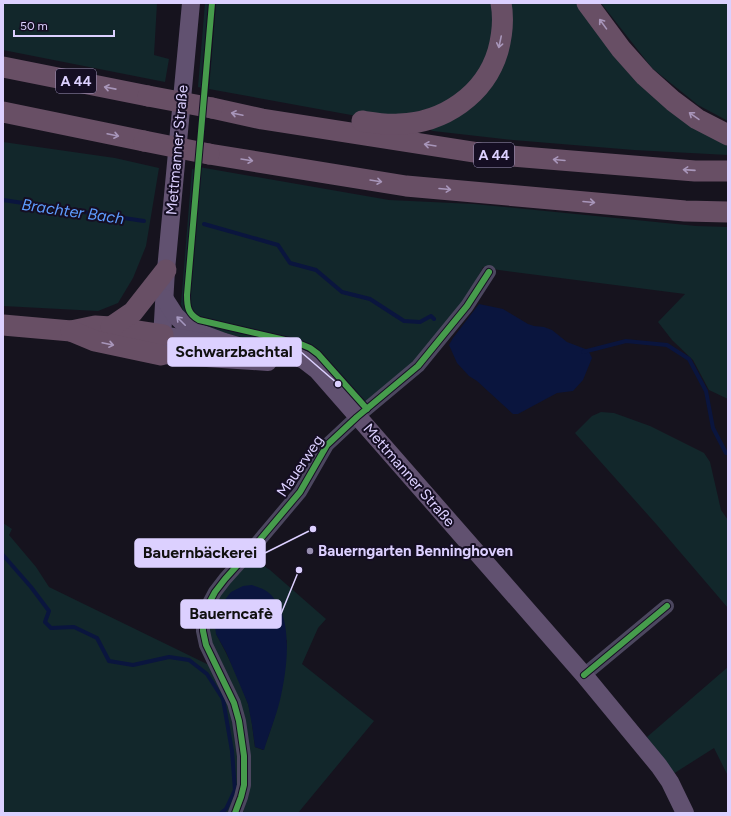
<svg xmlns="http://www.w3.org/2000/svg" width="731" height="816" viewBox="0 0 731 816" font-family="Figtree,sans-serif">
  <rect width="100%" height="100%" fill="#16131e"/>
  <!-- green -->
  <g fill="#12272b" fill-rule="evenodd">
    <path d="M3 3H157L154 55 169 59 165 82 3 50Z"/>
    <path d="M205 3H210L202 88 198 87Z"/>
    <path d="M216 3H495L496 20 485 64 456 101 384 121 209 89Z"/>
    <path d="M507 3H580L728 139V155L634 150 513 140 433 131 426 128 469 106Z"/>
    <path d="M601 3H728V121L698 105 652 68Z"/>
    <path d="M3 142 115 158 159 168 146 246 133 278 118 303 98 311 3 306Z"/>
    <path d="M199 167 389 200 474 204 696 226 728 227V399L709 390 693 360 672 340 658 322 685 294 499 270 483 267 465 301 416 363 365 402 320 353 310 347 297 342 200 319C189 313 188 308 188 296Z"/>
    <path d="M192 169 196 170 185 295C185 307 186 316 197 322L265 337 308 350 319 357 340 381H334L284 348 225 333 193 323 185 316 181 304Z"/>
    <path d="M601 412 614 413 650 426 704 453 710 462 721 510 728 520V608L657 525 575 433 592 416Z"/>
    <path d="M3 523 12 529 9 535 36 567 49 587 211 666 230 703 240 777 229 813H3Z"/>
    <path d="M250 557 270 570 326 619 318 628 302 664 374 721 298 813H243L247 795 249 757 210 643 209 612 214 599ZM216 634 287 640C284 678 278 715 263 750L255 747C253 733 252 718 248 704 240 680 228 656 216 634Z"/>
    <path d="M728 667V776L714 748 673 774 647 737Z"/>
  </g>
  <!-- water -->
  <g fill="#0a153e">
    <path d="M479 304 503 309 528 324 534 326 544 327 552 330 567 342 588 350 592 358 583 380 573 391 557 393 518 414H513L477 381 469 376 457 363 449 345 453 338Z"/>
    <path d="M252 585C258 587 265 589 269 593 295 616 287 670 280 700 276 717 269 733 264 750L255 747 252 725 248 704 226 652 216 634 214 619 220 606 231 592 243 586Z"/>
  </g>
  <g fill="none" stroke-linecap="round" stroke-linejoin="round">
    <!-- stream -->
    <g stroke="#0a153e" stroke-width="4">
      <path d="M3 200 144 221"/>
      <path d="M204 224 278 245 290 263 316 270 342 292 370 299 404 321 420 322 431 316 434 319"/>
      <path d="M583 352 626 341 667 345 689 359 706 391 713 428 726 453H728"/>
      <path d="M3 555 31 587 49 611 45 622 51 628 74 627 97 638 109 661 133 665 169 657 189 660 207 674 223 699 232 751 235 790 226 809 221 813"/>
    </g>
    <!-- minor -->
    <g stroke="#4c475f" stroke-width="14">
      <path d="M584 675 667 606"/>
      <path d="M235 813 241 797 244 785V756L239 721 234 703 206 645 203 631V622L207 607 215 592 225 579 252 549 300 492 327 445 357 417 418 366 467 306 489 272"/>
    </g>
    <!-- major -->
    <g stroke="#615170" stroke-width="18">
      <path d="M191 3 166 270 161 355 268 362"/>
      <path d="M164 298 175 315 189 329 224 342 248 349 291 354 304 360 317 370 584 675 659 766 670 782 685 813"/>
      <path d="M163 335 204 342"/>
    </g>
    <!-- highway -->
    <g stroke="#684f65" stroke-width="21">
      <path d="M587 3 621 49 645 76 673 101 697 119 728 135"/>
      <path d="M3 67 148 96"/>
      <path d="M212 108 262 119 486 154 695 171H728"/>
      <path d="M3 112 144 141"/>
      <path d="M362 121C375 123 386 125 399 124 443 123 485 95 498 51 502 36 504 19 501 3"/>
      <path d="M209 154 406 186 685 211 728 212"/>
      <path d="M3 325 71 331 95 326 111 327 163 335"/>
      <path d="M111 327 133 312 166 270"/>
      <path d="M71 331 95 341 161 355"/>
    </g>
    <!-- highway-bridge -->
    <g stroke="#684f65" stroke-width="21">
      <path d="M148 96 212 108"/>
      <path d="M144 141 209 154"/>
    </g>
    <!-- cycleway casing -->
    <g stroke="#150e23" stroke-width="8">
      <g id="cycleway">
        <path d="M212 3 187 295C187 307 188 314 199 320L298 343 310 348 318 354 367 409"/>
        <path d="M584 675 667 606"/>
        <path d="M235 813 241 797 244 785V756L239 721 234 703 206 645 203 631V622L207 607 215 592 225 579 252 549 300 492 327 445 357 417 418 366 467 306 489 272"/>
      </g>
    </g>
    <!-- cycleway -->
    <use href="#cycleway" stroke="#469c4c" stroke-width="6"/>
  </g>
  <!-- one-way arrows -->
  <defs><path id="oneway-shaft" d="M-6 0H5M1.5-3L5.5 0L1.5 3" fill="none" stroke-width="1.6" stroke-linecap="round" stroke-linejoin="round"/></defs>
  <g stroke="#a896ba">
    <use href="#oneway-shaft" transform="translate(603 24) rotate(-126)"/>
    <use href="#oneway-shaft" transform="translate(500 42) rotate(102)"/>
    <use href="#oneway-shaft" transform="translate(110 88) rotate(-169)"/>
    <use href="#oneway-shaft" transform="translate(237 114) rotate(-168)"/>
    <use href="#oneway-shaft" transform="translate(694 116) rotate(-145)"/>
    <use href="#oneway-shaft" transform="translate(113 135) rotate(12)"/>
    <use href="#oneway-shaft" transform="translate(430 145) rotate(-171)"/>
    <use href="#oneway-shaft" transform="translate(247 160) rotate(9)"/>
    <use href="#oneway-shaft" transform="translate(559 160) rotate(-175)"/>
    <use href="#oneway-shaft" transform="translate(689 170) rotate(-176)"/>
    <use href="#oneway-shaft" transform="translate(376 181) rotate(9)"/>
    <use href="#oneway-shaft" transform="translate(445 189) rotate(5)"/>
    <use href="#oneway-shaft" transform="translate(589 202) rotate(5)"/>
    <use href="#oneway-shaft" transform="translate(108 344) rotate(12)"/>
  </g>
  <use stroke="#a597bf" href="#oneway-shaft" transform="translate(181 321) rotate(-135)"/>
  <!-- markers -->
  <circle fill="#978eb0" stroke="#150e23" stroke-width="1.5" cx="310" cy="551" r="4"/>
  <g text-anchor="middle" stroke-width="4" stroke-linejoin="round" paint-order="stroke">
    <!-- shield labels -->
    <g fill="#150e23" stroke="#a096bd" stroke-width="1">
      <rect x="56" y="69" width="40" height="24" rx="3"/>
      <rect x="474" y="143" width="40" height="24" rx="3"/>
    </g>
    <g font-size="14" font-weight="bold" fill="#dcd0ff">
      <text x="76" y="86">A 44</text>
      <text x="494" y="160">A 44</text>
    </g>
    <!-- street labels -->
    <g font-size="15" fill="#dcd0ff" stroke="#150e23">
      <text transform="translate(177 150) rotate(-85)" y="5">Mettmanner Straße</text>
      <text transform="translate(300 466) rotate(-56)" y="5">Mauerweg</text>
      <text transform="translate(409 475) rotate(49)" y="5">Mettmanner Straße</text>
    </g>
    <!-- poi labels -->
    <g font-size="15" font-weight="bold" fill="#dcd0ff" stroke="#150e23" text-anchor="start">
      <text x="318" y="556">Bauerngarten Benninghoven</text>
    </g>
    <!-- water labels -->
    <g font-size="16" font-style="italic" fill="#5e9dff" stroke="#150e23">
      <text transform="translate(73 211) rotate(8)" y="6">Brachter Bach</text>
    </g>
  </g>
  <!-- callouts -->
  <path fill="none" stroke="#dcd0ff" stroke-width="1.5" d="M338 384L301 352M313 529L265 553M299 570L281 614"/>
  <g fill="#dcd0ff" stroke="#150e23" stroke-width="1.5">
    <circle cx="338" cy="384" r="4"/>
    <circle cx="313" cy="529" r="4"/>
    <circle cx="299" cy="570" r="4"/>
  </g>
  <g fill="#dcd0ff" stroke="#dcd0ff" stroke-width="1.5">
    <rect x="168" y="338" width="133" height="28" rx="4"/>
    <rect x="135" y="539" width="130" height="28" rx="4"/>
    <rect x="181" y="600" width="100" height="28" rx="4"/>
  </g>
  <g font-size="16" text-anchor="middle" font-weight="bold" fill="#111">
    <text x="234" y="357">Schwarzbachtal</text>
    <text x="200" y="558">Bauernbäckerei</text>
    <text x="231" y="619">Bauerncafè</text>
  </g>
  <!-- border -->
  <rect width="731" height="816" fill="none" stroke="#dcd0ff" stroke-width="8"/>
  <!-- scale -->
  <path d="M14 30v6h100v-6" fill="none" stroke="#dcd0ff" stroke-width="2"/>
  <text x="20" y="30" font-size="12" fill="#dcd0ff" stroke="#150e23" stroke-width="3" paint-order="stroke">50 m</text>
</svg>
